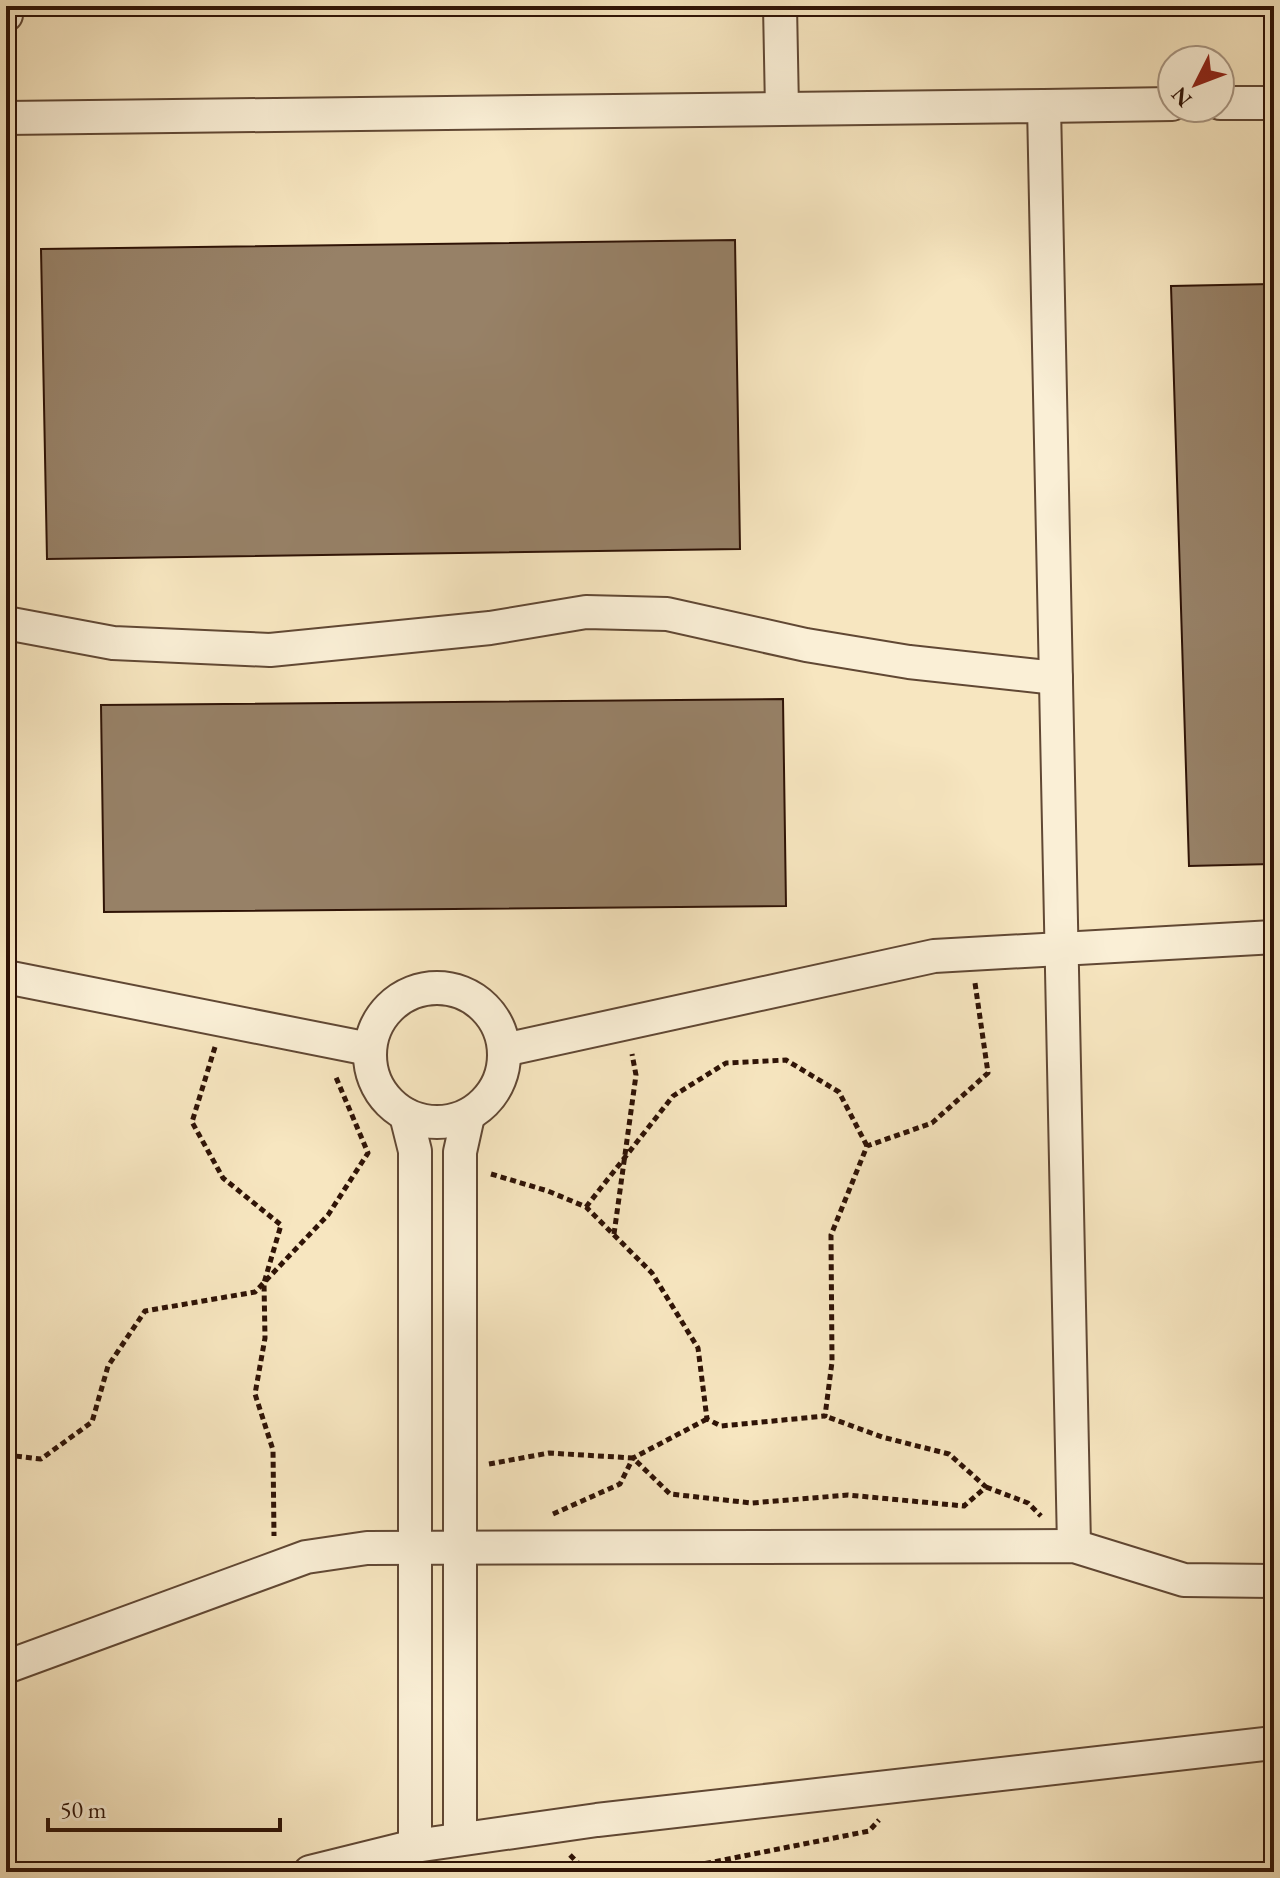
<svg xmlns="http://www.w3.org/2000/svg" width="1280" height="1878" viewBox="0 0 1280 1878" font-family="'EB Garamond',serif">
  <rect width="100%" height="100%" fill="#f7e6c0"/>
  <filter id="stains"><feTurbulence type="fractalNoise" baseFrequency=".0025" numOctaves="4"/><feColorMatrix values="0 0 0 0 .2 0 0 0 0 .09 0 0 0 0 .02 0 0 0 .5 -.17"/></filter>
  <radialGradient id="worn" r=".72"><stop offset=".6" stop-color="#630" stop-opacity="0"/><stop offset="1" stop-color="#630" stop-opacity=".3"/></radialGradient>
  <!-- building -->
  <g fill="#978167" stroke="#2f1306" stroke-width="2">
    <path d="M735 240 740 549 47 559 41 249Z"/>
    <path d="M1274 284V864L1189 866 1171 286Z"/>
    <path d="M783 699 786 906 104 912 101 705Z"/>
  </g>
  <g fill="none" stroke-linecap="round" stroke-linejoin="round">
    <!-- minor casing -->
    <g stroke="#614834" stroke-width="36">
      <g id="minor">
        <path d="M780 6 782 109"/>
        <path d="M6 15V6"/>
        <path d="M1220 103H1274"/>
        <path d="M1044 106 1172 104"/>
        <path d="M6 118 1044 106 1074 1546"/>
        <path d="M6 623 113 643 270 650 490 628 586 612 667 614 806 645 909 662 1056 678"/>
        <path d="M6 977 369 1049"/>
        <circle cx="437" cy="1055" r="67"/>
        <path d="M504 1050 934 956 1274 937"/>
        <path d="M406 1115 415 1151V1846"/>
        <path d="M6 1667 306 1557 367 1548 1074 1546 1184 1580 1274 1581"/>
        <path d="M460 1839V1152L468 1116"/>
        <path d="M310 1872 415 1846 597 1820 1274 1743"/>
      </g>
    </g>
    <!-- path -->
    <g stroke="#2f1306" stroke-width="5" stroke-dasharray="6 4" stroke-linecap="butt">
      <path d="M215 1047 192 1122 223 1178 281 1225 264 1283 265 1338 255 1394 273 1450 274 1536"/>
      <path d="M491 1174 548 1191 586 1207 652 1273 698 1348 707 1419 721 1426 825 1416 832 1362 831 1235 867 1146 932 1123 988 1073 975 983"/>
      <path d="M586 1207 673 1096 726 1063 786 1060 839 1092 867 1146"/>
      <path d="M614 1234 636 1075 632 1054"/>
      <path d="M6 1455 41 1459 92 1422 108 1366 145 1311 255 1292 328 1215 368 1153 335 1075"/>
      <path d="M489 1464 549 1453 633 1458 670 1494 752 1503 848 1495 964 1506 986 1487 949 1454 882 1437 825 1416"/>
      <path d="M986 1487 1028 1503 1041 1516"/>
      <path d="M553 1514 620 1484 633 1458 707 1419"/>
      <path d="M570 1855 581 1866 698 1865 869 1831 879 1820"/>
    </g>
    <!-- minor -->
    <use href="#minor" stroke="#faefd6" stroke-width="32"/>
  </g>
  <!-- margin -->
  <rect width="1280" height="1878" fill="none" stroke="#f7e6c0" stroke-width="32"/>
  <rect x="8" y="8" width="1264" height="1862" fill="none" stroke="#2f1306" stroke-width="4"/>
  <rect x="16" y="16" width="1248" height="1846" fill="none" stroke="#2f1306" stroke-width="2"/>
  <!-- north arrow -->
  <g transform="translate(1196 84) rotate(228)"><circle r="38" fill="#faefd6" stroke="#a99783" stroke-width="2"/>
  <path d="M0-6L14 30L0 20L-14 30Z" fill="#8f2418"/>
  <text y="-12" font-size="22" font-weight="bold" text-anchor="middle" fill="#2f1306">N</text>
  </g>
  <!-- scale -->
  <path d="M48 1818v12h232v-12" fill="none" stroke="#2f1306" stroke-width="4"/>
  <text x="60" y="1818" font-size="24" fill="#2f1306" stroke="#faefd6" stroke-width="6" paint-order="stroke">50 m</text>
  <rect width="100%" height="100%" filter="url(#stains)"/>
  <rect width="100%" height="100%" fill="url(#worn)"/>
</svg>
